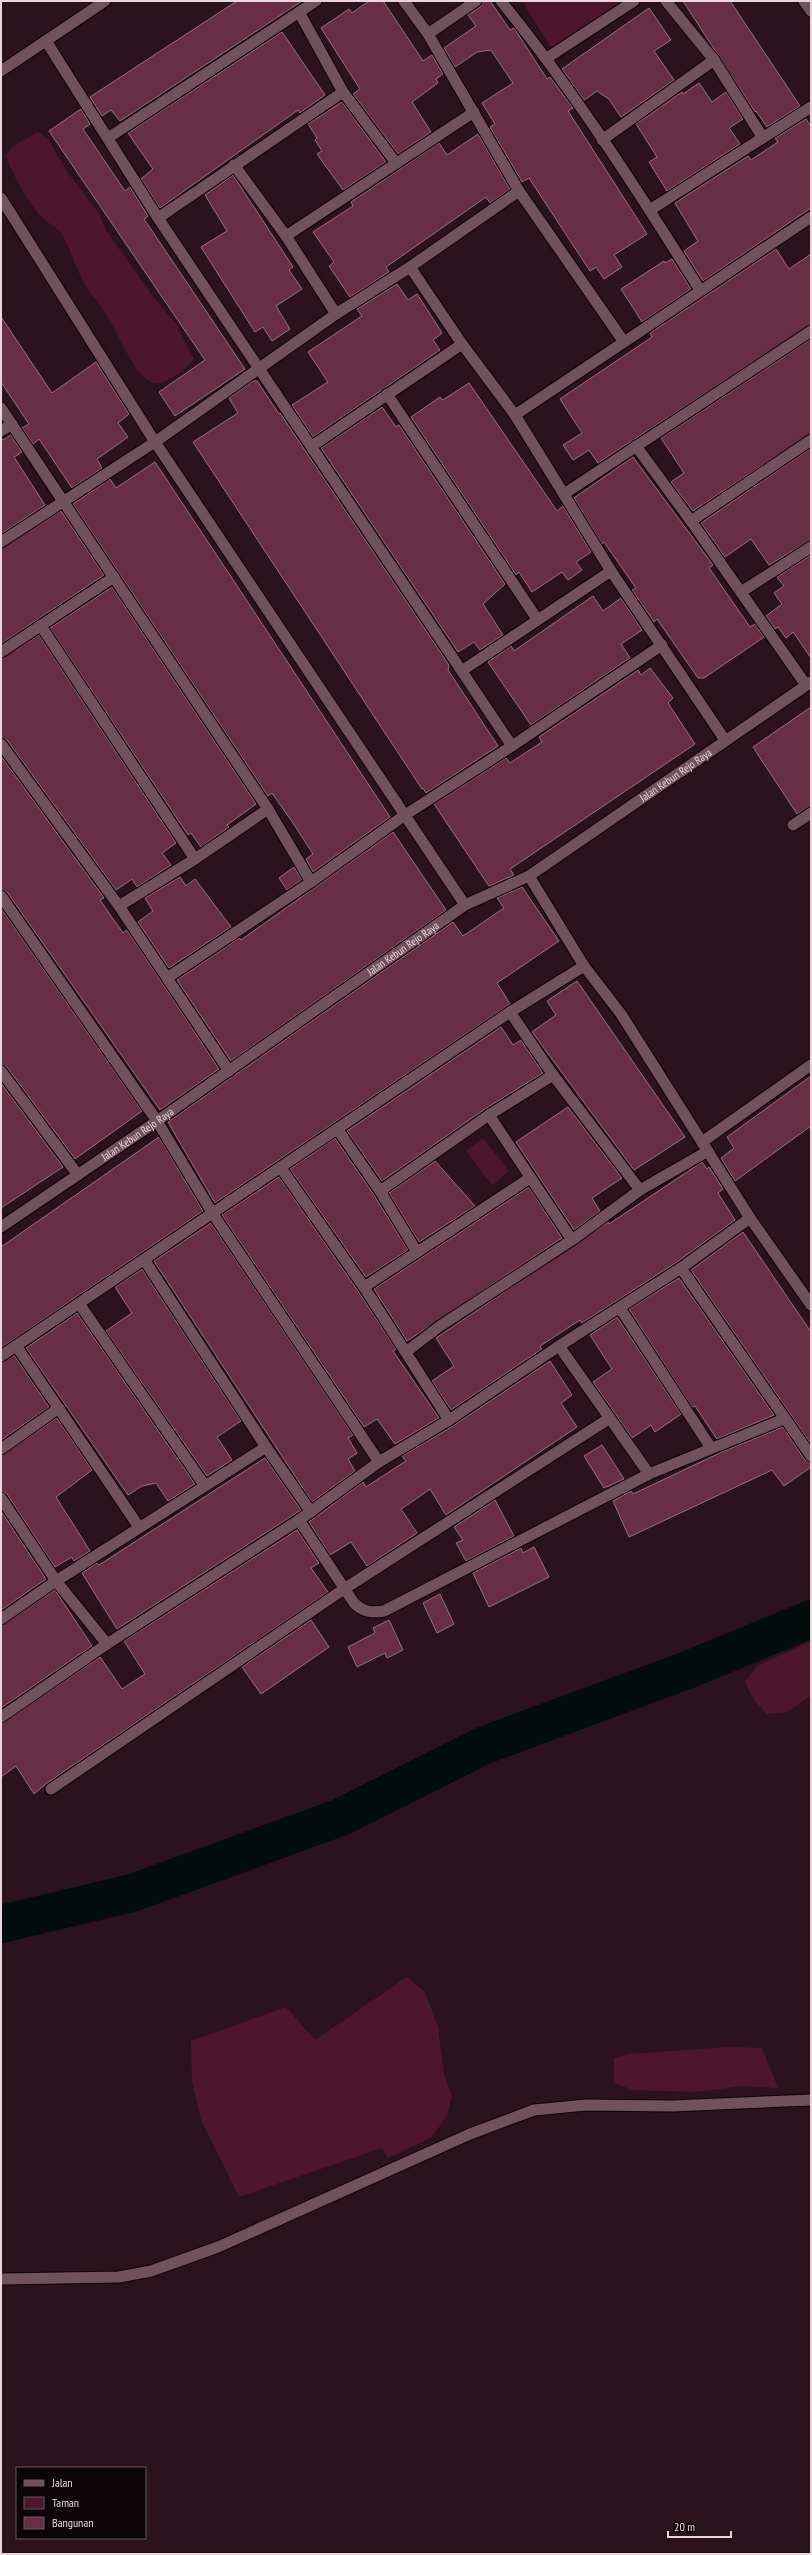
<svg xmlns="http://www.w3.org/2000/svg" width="812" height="2555" viewBox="0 0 812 2555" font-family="'PT Sans Narrow',sans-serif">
  <rect width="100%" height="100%" fill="#2c121c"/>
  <!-- green -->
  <g fill="#4d162d">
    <path d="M522 1H622L552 49Z"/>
    <path d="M38 132 48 139 68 173 98 212 107 232 152 295 176 324 194 359C186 370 160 392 146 379 130 365 117 331 105 312 98 300 86 290 81 277 74 263 70 247 61 233 57 227 50 225 45 220 31 208 11 173 6 155L12 147Z"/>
    <path d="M483 1138 509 1171 492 1185 466 1151Z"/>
    <path d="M811 1641V1696L786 1712 767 1714 754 1700 745 1682 757 1666Z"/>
    <path d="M407 1977 425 1992 438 2027 444 2074 452 2097 447 2116 431 2138 388 2158 382 2148 239 2197 201 2120 192 2081 191 2041 286 2007 315 2040Z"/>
    <path d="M727 2047 762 2048 778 2088 744 2086 696 2092 633 2090 614 2083V2058L630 2054Z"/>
  </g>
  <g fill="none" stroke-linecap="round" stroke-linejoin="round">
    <!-- river -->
    <path stroke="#030d0e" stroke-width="38" d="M1 1924 132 1893 341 1817 482 1746 690 1669 811 1619"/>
  </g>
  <!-- building -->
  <g fill="#682e45" stroke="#94737e">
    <path d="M237 1H302L120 121 111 110 102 116 90 97Z"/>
    <path d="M369 1H383L423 61 432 55 443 74 436 79 438 83 412 102 431 132 398 154 353 94 360 89 321 28 349 9 352 13Z"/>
    <path d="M483 1H490L510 30 514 28 547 79 550 77 573 108 568 111 647 234 614 255 622 267 604 279 596 267 590 271 529 178 522 182 490 127 495 124 482 103 513 83 491 50 477 52 455 67 444 48 476 26 468 15 480 7Z"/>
    <path d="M683 1H730L800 106 767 127 756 111 755 112Z"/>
    <path d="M649 8 671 40 654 51 674 80 621 117 609 99 597 91 584 100 562 69Z"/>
    <path d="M282 32 325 95 300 113 298 110 160 208 141 179 153 169 128 133Z"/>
    <path d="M699 83 712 102 726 92 743 119 729 128 740 144 667 191 649 162 657 157 636 124 682 92 683 94Z"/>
    <path d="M342 102 386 162 343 190 317 154 322 151 315 140 317 138 308 124Z"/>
    <path d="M81 109 90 124 83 129 125 191 130 187 148 216 144 219 245 369 175 416 159 392 205 360 49 131Z"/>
    <path d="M806 119 811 127V208L703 281 684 251 698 241 675 203 748 156 751 160 778 142 775 138Z"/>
    <path d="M478 134 510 189 490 203 486 197 386 267 389 272 350 297 329 266 334 262 313 232 353 206 351 202 439 143 447 155Z"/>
    <path d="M233 175 293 267 289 270 302 289 276 306 290 329 272 341 263 327 255 332 201 247 227 231 205 195Z"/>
    <path d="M776 249 789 269 811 254V324L598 463 589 450 573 460 563 445 582 433 560 399 652 337 650 333Z"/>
    <path d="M672 259 691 289 642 322 621 289 664 261 665 263Z"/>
    <path d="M397 284 408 300 417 294 430 314 442 333 433 340 440 350 313 437 292 405 328 382 308 352 362 316 357 309Z"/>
    <path d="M1 317 52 393 96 362 129 414 118 423 128 437 97 459 102 468 72 488 39 439 33 444 22 428 29 424 1 382Z"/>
    <path d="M811 339V433L693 511 671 482 684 473 661 438Z"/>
    <path d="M253 381H257L279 414 280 413 449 665 448 670 498 746 426 793 423 788 422 789 193 442 238 413 229 398Z"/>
    <path d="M469 383 557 511 563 506 591 552 576 562 582 570 568 580 562 572 532 592 519 572 516 575 411 417 440 397 443 400Z"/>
    <path d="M382 407 396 427 399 425 505 584 483 604 503 635 480 650 474 642 458 652 321 448Z"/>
    <path d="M11 435 22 452 14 457 45 505 1 534V438L3 440Z"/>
    <path d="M811 448V540L769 565 751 539 725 557 701 523Z"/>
    <path d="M633 457 713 565 709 568 750 627 755 624 764 637 704 678H698L657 619 654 622 632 590 636 588 604 542 602 544 574 498Z"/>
    <path d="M155 462 390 817 313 872 306 859 313 854 295 826 272 793 268 796 73 504 110 479 116 488Z"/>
    <path d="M61 511 104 575 1 644V549Z"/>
    <path d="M811 555V658L793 632 786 638 778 627 775 629 766 616 782 604 774 593 784 586 777 577Z"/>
    <path d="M112 587 256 804 227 825 229 827 201 847 191 833 188 835 50 628Z"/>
    <path d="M593 596 603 611 621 598 642 630 621 644 630 658 531 725 488 662 511 646 514 651Z"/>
    <path d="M39 635 176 843 162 853 171 865 137 887 132 879 116 890 7 740 1 737V659Z"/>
    <path d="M650 668 673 698 668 703 695 744 510 869 514 875 489 886 434 804 506 758 510 763 542 742 539 737 638 670 641 675Z"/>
    <path d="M811 707V806L797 814 753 747Z"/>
    <path d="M1 756 104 898 100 900 111 916 123 933 127 930 219 1069 160 1110 7 892 1 889Z"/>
    <path d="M393 832 446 910 231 1061 177 980 239 938 241 940Z"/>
    <path d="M294 867 302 880 287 890 279 878Z"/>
    <path d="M180 877 186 886 195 879 231 927 169 968 138 922 153 911 145 898Z"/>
    <path d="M522 887 559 941 497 983 510 1004 215 1203 168 1122 453 922 463 936 504 908 497 898Z"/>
    <path d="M1 908 142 1111 75 1159 7 1067 1 1064Z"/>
    <path d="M577 981 685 1137 634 1170 532 1032 556 1015 547 1001Z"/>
    <path d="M501 1027 513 1045 521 1040 543 1073 485 1109 382 1181 347 1131Z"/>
    <path d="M811 1076V1126L735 1181 721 1158 734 1148 727 1137Z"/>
    <path d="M1 1083 63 1167 1 1208Z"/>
    <path d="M568 1107 622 1178 592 1198 600 1211 574 1230 516 1142Z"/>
    <path d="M159 1137 203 1211 1 1348V1247Z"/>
    <path d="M335 1138 374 1195 408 1250 366 1277 290 1169Z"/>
    <path d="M435 1161 475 1206 419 1242 389 1193Z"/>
    <path d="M702 1162 707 1169 709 1167 723 1189 718 1193 735 1220 677 1262 582 1323 580 1320 540 1346 542 1349 451 1410 432 1381 454 1366 436 1338 608 1222 609 1224Z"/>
    <path d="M279 1177 358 1291 396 1349 393 1351 439 1418 395 1444 377 1419 364 1427 222 1215Z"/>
    <path d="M529 1187 562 1238 407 1341 374 1289Z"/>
    <path d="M211 1223 353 1435 348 1438 357 1453 348 1459 355 1471 312 1502 154 1261Z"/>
    <path d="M743 1232 811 1332V1444L691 1270Z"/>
    <path d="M142 1269 241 1421 217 1437 232 1460 207 1476 106 1331 132 1313 115 1287Z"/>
    <path d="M679 1278 774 1415 717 1439 695 1406 692 1407 629 1309Z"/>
    <path d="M77 1313 195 1484 168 1501 156 1483 142 1486 128 1495 26 1348Z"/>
    <path d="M617 1317 681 1414 655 1432 651 1425 632 1438 593 1382 612 1369 590 1335Z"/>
    <path d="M14 1355 49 1407 1 1440V1363Z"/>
    <path d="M550 1361 572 1395 561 1403 577 1427 446 1515 430 1489 416 1499 401 1509 417 1533 367 1566 351 1542 330 1555 309 1522 363 1482 366 1487 406 1461 402 1456 453 1426Z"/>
    <path d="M57 1418 92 1470 56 1497 90 1551 74 1561 72 1557 55 1567 7 1494 1 1491V1456Z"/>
    <path d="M783 1427 805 1460 811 1463V1467L784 1486 772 1470 629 1537 613 1501 631 1491 633 1494 724 1451Z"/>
    <path d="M602 1445 624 1479 604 1488 584 1456Z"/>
    <path d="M265 1458 301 1510 117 1629 82 1573 97 1563 99 1565Z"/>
    <path d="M495 1500 514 1536 466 1561 456 1543 463 1540 454 1527Z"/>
    <path d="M1 1511 46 1579 1 1610Z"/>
    <path d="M297 1530 319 1563 311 1568 328 1592 47 1783 34 1794 16 1766 1 1777V1724L100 1657 122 1689 145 1674 124 1641Z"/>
    <path d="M534 1547 549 1577 489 1607 473 1573 521 1548 523 1553Z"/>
    <path d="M55 1590 92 1646 1 1708V1626Z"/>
    <path d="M440 1594 454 1624 437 1633 423 1603Z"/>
    <path d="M311 1620 329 1647 261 1694 242 1667Z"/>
    <path d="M389 1620 403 1650 387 1658 385 1653 357 1667 348 1647 375 1633 373 1628Z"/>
  </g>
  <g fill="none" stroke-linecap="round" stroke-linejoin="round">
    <!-- minor casing -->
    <g stroke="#120107" stroke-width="13">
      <g id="minor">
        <path d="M404 1 428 34 519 191 624 342"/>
        <path d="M501 1C575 92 638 191 700 290"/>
        <path d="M666 1 714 60 763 138"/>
        <path d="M804 1 811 11"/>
        <path d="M299 12 343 92 396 163"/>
        <path d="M428 34 476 1"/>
        <path d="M46 41 158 218 512 746"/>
        <path d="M547 58 634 1"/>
        <path d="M1 71 105 1"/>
        <path d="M108 138 316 1"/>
        <path d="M602 140 714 60"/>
        <path d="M234 165 286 236 336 314"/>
        <path d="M1 198 155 442 465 905"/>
        <path d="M650 210 811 107"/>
        <path d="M158 218 343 92"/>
        <path d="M286 236 474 112"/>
        <path d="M410 267 462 344 515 415 611 571 725 740"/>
        <path d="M387 394 537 619"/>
        <path d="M1 408 268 809 311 882"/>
        <path d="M515 415 811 217"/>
        <path d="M1 431 12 424"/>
        <path d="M312 446 462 344"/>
        <path d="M636 446 691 521 806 685"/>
        <path d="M564 494 811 331"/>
        <path d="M691 521 811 440"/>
        <path d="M1 542 155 442 336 314 410 267 519 191"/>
        <path d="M741 592 811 547"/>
        <path d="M41 626 195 859"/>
        <path d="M1 652 114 577"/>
        <path d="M463 670 611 571"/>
        <path d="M1 744 119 906 229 1071"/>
        <path d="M793 825 811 813"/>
        <path d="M529 876 584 966 621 1014 750 1218 811 1305"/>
        <path d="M1 896 157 1121 213 1214 379 1462"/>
        <path d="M119 906 195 859 268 809"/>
        <path d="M167 978 311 882 405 815 512 746 662 645"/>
        <path d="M510 1012 553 1075 640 1190"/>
        <path d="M1 1071 78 1175"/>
        <path d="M489 1115 572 1240"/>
        <path d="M338 1130 380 1191 417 1252"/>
        <path d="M702 1142 811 1065"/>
        <path d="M281 1168 364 1287 449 1420"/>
        <path d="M380 1191 489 1115 553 1075"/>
        <path id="s1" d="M1 1227 157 1121 465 905 529 876 811 682"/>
        <path d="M145 1261 266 1447 311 1512"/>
        <path d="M681 1268 811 1456"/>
        <path d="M364 1287 530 1178"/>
        <path d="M80 1305 205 1486"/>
        <path d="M620 1308 711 1448"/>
        <path d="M559 1346 649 1474 784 1419"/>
        <path d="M17 1347 139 1527"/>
        <path d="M406 1352 440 1326 572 1240 640 1190 708 1151"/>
        <path d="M1 1356 510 1012 584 966"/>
        <path d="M1 1449 59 1408"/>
        <path d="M1 1498 56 1581 107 1644"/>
        <path d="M299 1520 354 1603C363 1612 372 1613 384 1611L649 1474"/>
        <path d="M1 1619 56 1581 266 1447"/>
        <path d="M1 1717 107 1644 299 1520 379 1462 449 1420 559 1346 681 1268 750 1218"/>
        <path d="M51 1789 344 1589 610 1418"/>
        <path d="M1 2279 119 2277 151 2271 218 2247 470 2134 534 2110 586 2105 672 2106 811 2100"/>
      </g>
    </g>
    <!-- minor -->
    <use href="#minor" stroke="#70515c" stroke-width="11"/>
  </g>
  <g text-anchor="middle" stroke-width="3" stroke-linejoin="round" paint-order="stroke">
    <!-- street labels -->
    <g font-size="11" fill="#e8d6db" stroke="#0d0407">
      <text dy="4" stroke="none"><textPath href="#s1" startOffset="813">Jalan Kebun Rejo Raya</textPath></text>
      <text dy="4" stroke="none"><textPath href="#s1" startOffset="489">Jalan Kebun Rejo Raya</textPath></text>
      <text dy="4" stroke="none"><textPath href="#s1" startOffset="165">Jalan Kebun Rejo Raya</textPath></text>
    </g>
  </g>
  <!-- border -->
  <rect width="812" height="2555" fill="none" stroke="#e8d6db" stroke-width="4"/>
  <!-- legend -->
  <rect x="16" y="2467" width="130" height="72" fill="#0d0407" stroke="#65585c"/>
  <rect x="24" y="2480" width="20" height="6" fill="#70515c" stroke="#65585c"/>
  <text x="52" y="2487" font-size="12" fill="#e8d6db">Jalan</text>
  <rect x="24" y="2497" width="20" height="12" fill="#4d162d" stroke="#65585c"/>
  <text x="52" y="2507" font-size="12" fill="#e8d6db">Taman</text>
  <rect x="24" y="2517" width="20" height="12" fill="#682e45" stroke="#65585c"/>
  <text x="52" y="2527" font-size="12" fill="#e8d6db">Bangunan</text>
  <!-- scale -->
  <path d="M668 2531v6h63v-6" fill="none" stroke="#e8d6db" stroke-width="2"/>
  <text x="674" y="2531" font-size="12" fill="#e8d6db" stroke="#0d0407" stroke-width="3" paint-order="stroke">20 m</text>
</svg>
